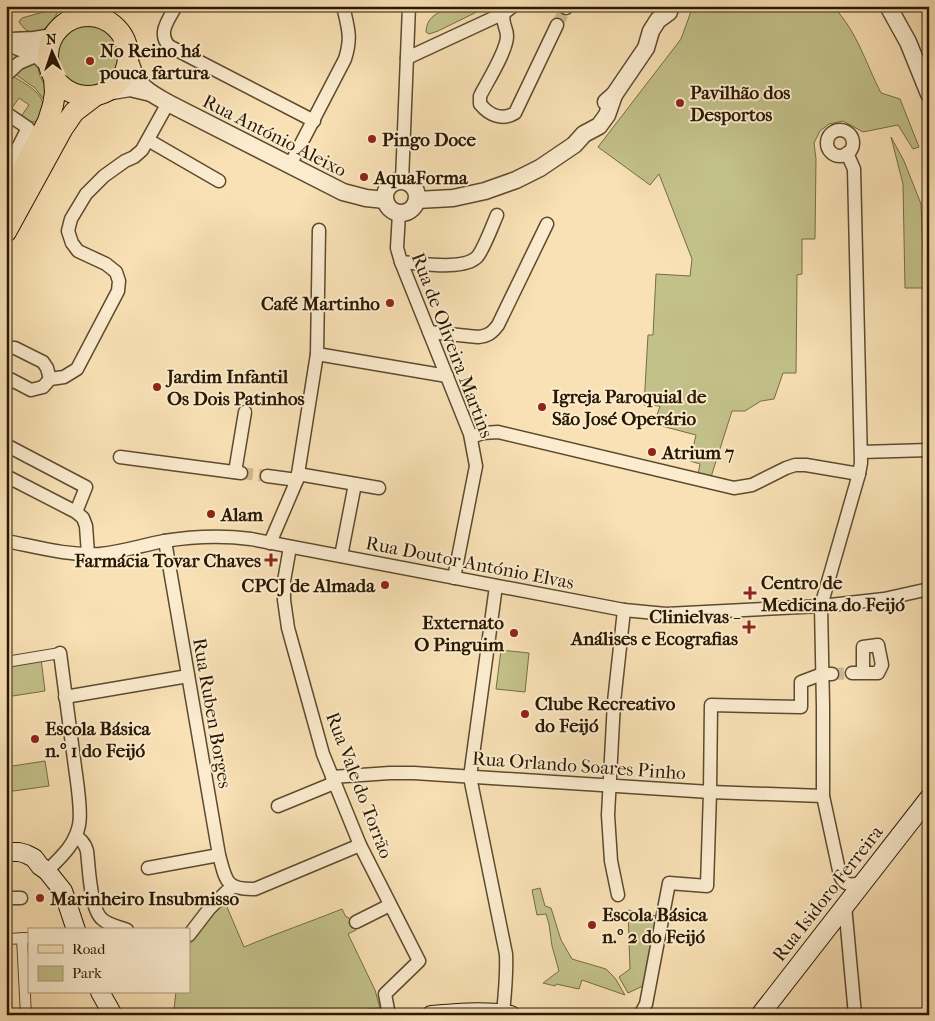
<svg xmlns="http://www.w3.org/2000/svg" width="935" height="1021" viewBox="0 0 935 1021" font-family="'IM FELL French Canon',serif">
  <rect width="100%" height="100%" fill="#f9e1b5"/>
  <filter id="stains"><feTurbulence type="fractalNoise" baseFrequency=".004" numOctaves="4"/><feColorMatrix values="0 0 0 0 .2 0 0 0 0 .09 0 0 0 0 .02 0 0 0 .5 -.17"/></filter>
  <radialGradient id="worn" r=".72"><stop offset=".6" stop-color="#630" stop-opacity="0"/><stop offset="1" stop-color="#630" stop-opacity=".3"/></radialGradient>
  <!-- green -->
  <g fill="#c3c18a" stroke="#766c46">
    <path d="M463 6H489L438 31 429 34 426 32C427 11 447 10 463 6Z"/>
    <path d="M693 6H833C858 33 865 62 881 93L900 99 919 147 913 149 898 125 863 132 843 121 829 124 820 131 814 143 816 159 815 239H802V274L797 275 796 373H783L774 399 761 401 745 411H732L711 477 698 474 700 464 690 461 696 435 654 424 660 406 644 405 648 335H653L656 274 690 276 692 259 659 174 650 185 598 147 681 39Z"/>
    <path d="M54 9 58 11C56 18 46 26 42 32 31 34 26 32 19 22L20 20 22 18Z"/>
    <circle cx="88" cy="56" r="31"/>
    <path d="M35 63 37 64 40 76 46 88 45 101 35 88 15 74C21 68 27 65 35 63Z"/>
    <path d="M12 77H14C24 83 42 92 43 105 43 110 39 116 37 121 31 124 26 119 22 115L29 105 19 98 12 108C4 97 5 89 12 77Z"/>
    <path d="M891 137 904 161 921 204 924 278 929 282V288H905L903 184Z"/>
    <path d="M501 650 529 653 525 692 496 689Z"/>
    <path d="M41 659 45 691 6 697V664Z"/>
    <path d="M45 761 49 786 6 792V767Z"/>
    <path d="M540 888 545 906 551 908 561 940 572 959 606 969 615 978 625 995 582 980 579 989 556 984 555 986 543 983 559 971 552 946 549 924 546 914 537 915 532 890Z"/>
    <path d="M224 900 244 947C277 933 310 922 342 909L346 917H348L356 930 348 934 375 990 380 1008 289 1015H176L174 1009 176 992H189V945L218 906Z"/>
    <path d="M628 910 656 916 645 985 628 993 619 977 630 969Z"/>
  </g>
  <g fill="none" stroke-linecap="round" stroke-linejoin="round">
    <!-- minor-tunnel -->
    <g stroke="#cfb991" stroke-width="12" stroke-dasharray="12 6" stroke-linecap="butt">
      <path d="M557 25 566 8"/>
      <path d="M241 473 267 476"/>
      <path d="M832 674 852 673"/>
    </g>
    <!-- pedestrian casing -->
    <g stroke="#5d4a2e" stroke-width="12">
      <g id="pedestrian">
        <path d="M6 662 60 653"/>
        <path d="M22 938 26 1015"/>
        <path d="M6 939 28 938"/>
      </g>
    </g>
    <!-- minor casing -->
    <g stroke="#5d4a2e" stroke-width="15">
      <g id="minor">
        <path d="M176 6C169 19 157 33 169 46L314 121"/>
        <path d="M566 8 567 6"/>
        <path d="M504 13C501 23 507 27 507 36 507 51 487 82 480 96V104C489 115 502 121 515 113L557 25"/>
        <path d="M407 58 504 13 513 6"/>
        <path d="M6 75 19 63 38 55"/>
        <path d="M6 113 28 128 6 171"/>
        <circle cx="840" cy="143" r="13"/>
        <path d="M148 140 219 181"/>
        <path d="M847 153 854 169 861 463 859 474 821 606 823 706V796L840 875C844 886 852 886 863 882"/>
        <path d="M290 165 345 59C352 37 348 28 343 6"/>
        <path d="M402 181 409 6"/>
        <path d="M399 213 397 248 401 262 470 434 476 466 454 578"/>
        <path d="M401 262C420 263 463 271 477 257 483 251 493 224 497 215"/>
        <path d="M429 332 478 337C488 336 492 333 498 325L547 224"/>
        <path d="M6 348H15L43 362 47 368 50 379"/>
        <path d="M317 354 447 376"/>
        <path d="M6 377 31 390 43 387 50 379 64 377 77 369 118 291 119 281 116 272 106 264 78 251 72 243 68 231 71 219 86 194 104 176 125 161 134 157 142 150 168 103"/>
        <path d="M471 437 483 433 498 432 734 488 752 485 786 468 795 465H806L859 474"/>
        <path d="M6 445 86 487 76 512"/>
        <path d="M861 452 929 450"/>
        <path d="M120 457 241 473"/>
        <path d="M235 472 245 412"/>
        <path d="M298 474 379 488"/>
        <path d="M6 476 76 512 83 518 86 526 88 554"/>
        <path d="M267 476 297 480"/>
        <path d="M6 541C37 547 69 556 100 554 122 552 143 545 164 541 195 536 221 535 251 539L624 610 666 614 821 606 884 599 929 589"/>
        <path d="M165 541 219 855C226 880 225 890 255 889L360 845"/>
        <path d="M270 543 297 480 317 354 319 230"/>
        <path d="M290 547 284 581V600L288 628 323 754 360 845 419 961 385 994 389 1015"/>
        <path d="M341 556 355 484"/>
        <path d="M496 586 470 777 506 954C507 974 505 993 503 1013"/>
        <path d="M852 673H863V647L878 645 882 665 878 673H863"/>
        <path d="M65 697 188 676"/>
        <path d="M332 777 390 773H414L710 792 823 796"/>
        <path d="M278 806 334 783"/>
        <path d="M75 837C82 839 85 844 87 851 89 867 90 909 102 919 108 925 120 927 127 930"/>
        <path d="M148 868 219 855"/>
        <path d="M47 871C61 857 75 845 79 825 82 811 77 782 75 767 70 729 65 691 60 653"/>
        <path d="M618 895 611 861 608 815 614 702 624 610"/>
        <path d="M6 898H21"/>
        <path d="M845 905 855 1015"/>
        <path d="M356 922 390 905"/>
        <path d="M189 935 209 909 226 892 233 887"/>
        <path d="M640 1015 646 1004 669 883 707 886 710 792 711 705 801 707V682L822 674H832"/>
      </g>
    </g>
    <!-- tertiary casing -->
    <g stroke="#5d4a2e" stroke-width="19">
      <g id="tertiary">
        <path d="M888 6 908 42 929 94"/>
        <path d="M11 41 34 40 53 37"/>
        <path d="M6 42 38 55 49 66"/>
        <path d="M129 58C131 64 133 72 136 77 143 90 156 96 168 103L343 192 366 198 385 200"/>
        <path d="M106 92 130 88 151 93"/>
        <path d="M606 102 614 95 646 48 651 31 658 20 669 12"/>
        <circle cx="401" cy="197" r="16"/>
        <path d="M417 200 453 198 485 191 516 180 540 168 574 145 584 134 599 126 607 115 614 95"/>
      </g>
    </g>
    <!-- secondary casing -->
    <g stroke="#291801" stroke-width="20">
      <g id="secondary">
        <path d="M6 852H19L26 854 34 858 40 866 47 871 63 891 76 930"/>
        <path d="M100 992 113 1015"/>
        <path d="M431 1015C458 1013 485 1010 511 1015"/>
        <path d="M760 1015 929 798"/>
      </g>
    </g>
    <!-- primary casing -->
    <g stroke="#291801" stroke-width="22">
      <g id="primary">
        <circle cx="88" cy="56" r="40"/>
        <path d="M6 202 48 121 53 105 55 93 54 77"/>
        <path d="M6 232 63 128 74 112 95 96"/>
      </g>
    </g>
    <!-- pedestrian -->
    <use href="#pedestrian" stroke="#fbeccf" stroke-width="10"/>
    <!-- minor -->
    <use href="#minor" stroke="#fbeccf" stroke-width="12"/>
    <!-- tertiary -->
    <use href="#tertiary" stroke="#fbeccf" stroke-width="16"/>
    <!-- secondary -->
    <use href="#secondary" stroke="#fbeccf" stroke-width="18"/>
    <!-- primary -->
    <use href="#primary" stroke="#f9e1b5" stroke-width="20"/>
  </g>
  <!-- markers -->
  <g fill="#8f2418" stroke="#fbeccf" stroke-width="2">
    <circle cx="90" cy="61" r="5"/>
    <circle cx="680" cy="103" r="5"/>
    <circle cx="372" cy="139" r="5"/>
    <circle cx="364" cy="177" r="5"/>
    <circle cx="390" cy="303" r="5"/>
    <circle cx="157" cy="387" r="5"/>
    <circle cx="542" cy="407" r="5"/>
    <circle cx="652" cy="452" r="5"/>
    <circle cx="211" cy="514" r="5"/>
    <path d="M268.5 552.5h5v5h5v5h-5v5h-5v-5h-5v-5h5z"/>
    <circle cx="385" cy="585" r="5"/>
    <path d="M747.5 585.5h5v5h5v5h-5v5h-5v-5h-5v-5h5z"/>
    <path d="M746.5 619.5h5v5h5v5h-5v5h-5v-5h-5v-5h5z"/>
    <circle cx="514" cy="633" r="5"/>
    <circle cx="525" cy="714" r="5"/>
    <circle cx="35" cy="739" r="5"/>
    <circle cx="40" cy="898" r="5"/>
    <circle cx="592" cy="925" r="5"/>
  </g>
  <g text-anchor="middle" stroke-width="4" stroke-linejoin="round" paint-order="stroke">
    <!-- poi labels -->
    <g font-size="19" font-weight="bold" fill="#291801" stroke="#fbeccf" text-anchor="start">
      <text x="100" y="57">No Reino há<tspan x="100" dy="22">pouca fartura</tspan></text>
      <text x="690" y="99">Pavilhão dos<tspan x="690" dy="22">Desportos</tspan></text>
      <text x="382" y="146">Pingo Doce</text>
      <text x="374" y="184">AquaForma</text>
      <text x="380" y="310" text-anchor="end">Café Martinho</text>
      <text x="167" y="383">Jardim Infantil<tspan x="167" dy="22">Os Dois Patinhos</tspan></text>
      <text x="552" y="403">Igreja Paroquial de<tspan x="552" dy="22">São José Operário</tspan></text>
      <text x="662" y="459">Atrium 7</text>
      <text x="221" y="521">Alam</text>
      <text x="261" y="567" text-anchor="end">Farmácia Tovar Chaves</text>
      <text x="761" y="589">Centro de<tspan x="761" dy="22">Medicina do Feijó</tspan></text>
      <text x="375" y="592" text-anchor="end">CPCJ de Almada</text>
      <text x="738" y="623" text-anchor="end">Clinielvas -<tspan x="738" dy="22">Análises e Ecografias</tspan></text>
      <text x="504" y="629" text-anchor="end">Externato<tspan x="504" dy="22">O Pinguim</tspan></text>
      <text x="535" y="710">Clube Recreativo<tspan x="535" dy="22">do Feijó</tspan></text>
      <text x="45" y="735">Escola Básica<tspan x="45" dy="22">n.º 1 do Feijó</tspan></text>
      <text x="50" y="905">Marinheiro Insubmisso</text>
      <text x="602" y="921">Escola Básica<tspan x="602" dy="22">n.º 2 do Feijó</tspan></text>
    </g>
    <!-- street labels -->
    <g font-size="19" fill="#291801" stroke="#fbeccf">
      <text transform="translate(275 135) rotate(27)" y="7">Rua António Aleixo</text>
      <text transform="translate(453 345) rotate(69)" y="7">Rua de Oliveira Martins</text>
      <text transform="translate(470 562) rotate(11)" y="7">Rua Doutor António Elvas</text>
      <text transform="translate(213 713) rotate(80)" y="7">Rua Ruben Borges</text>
      <text transform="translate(579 765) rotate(4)" y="7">Rua Orlando Soares Pinho</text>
      <text transform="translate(360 785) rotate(69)" y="7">Rua Vale do Torrão</text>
      <text transform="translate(827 893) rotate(-52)" y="7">Rua Isidoro Ferreira</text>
    </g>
  </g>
  <!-- margin -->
  <rect width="935" height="1021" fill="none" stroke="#f9e1b5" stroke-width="25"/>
  <rect x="8" y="8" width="920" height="1006" fill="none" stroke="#291801" stroke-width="2.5"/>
  <rect x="12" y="12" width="910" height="996" fill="none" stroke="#291801"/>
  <!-- legend -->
  <rect x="28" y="928" width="162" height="65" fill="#fbeccf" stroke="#a7977d"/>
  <rect x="38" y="945" width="25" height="8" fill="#f9e1b5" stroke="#a7977d"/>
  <text x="72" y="954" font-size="15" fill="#291801">Road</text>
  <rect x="38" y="966" width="25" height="15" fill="#c3c18a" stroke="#a7977d"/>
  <text x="72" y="978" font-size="15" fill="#291801">Park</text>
  <!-- north arrow -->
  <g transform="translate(52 52) rotate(357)" stroke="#fbeccf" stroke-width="4" paint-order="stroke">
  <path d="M0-4L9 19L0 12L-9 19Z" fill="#291801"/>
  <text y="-8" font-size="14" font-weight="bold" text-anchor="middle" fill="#291801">N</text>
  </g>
  <rect width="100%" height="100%" filter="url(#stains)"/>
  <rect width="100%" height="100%" fill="url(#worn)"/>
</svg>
